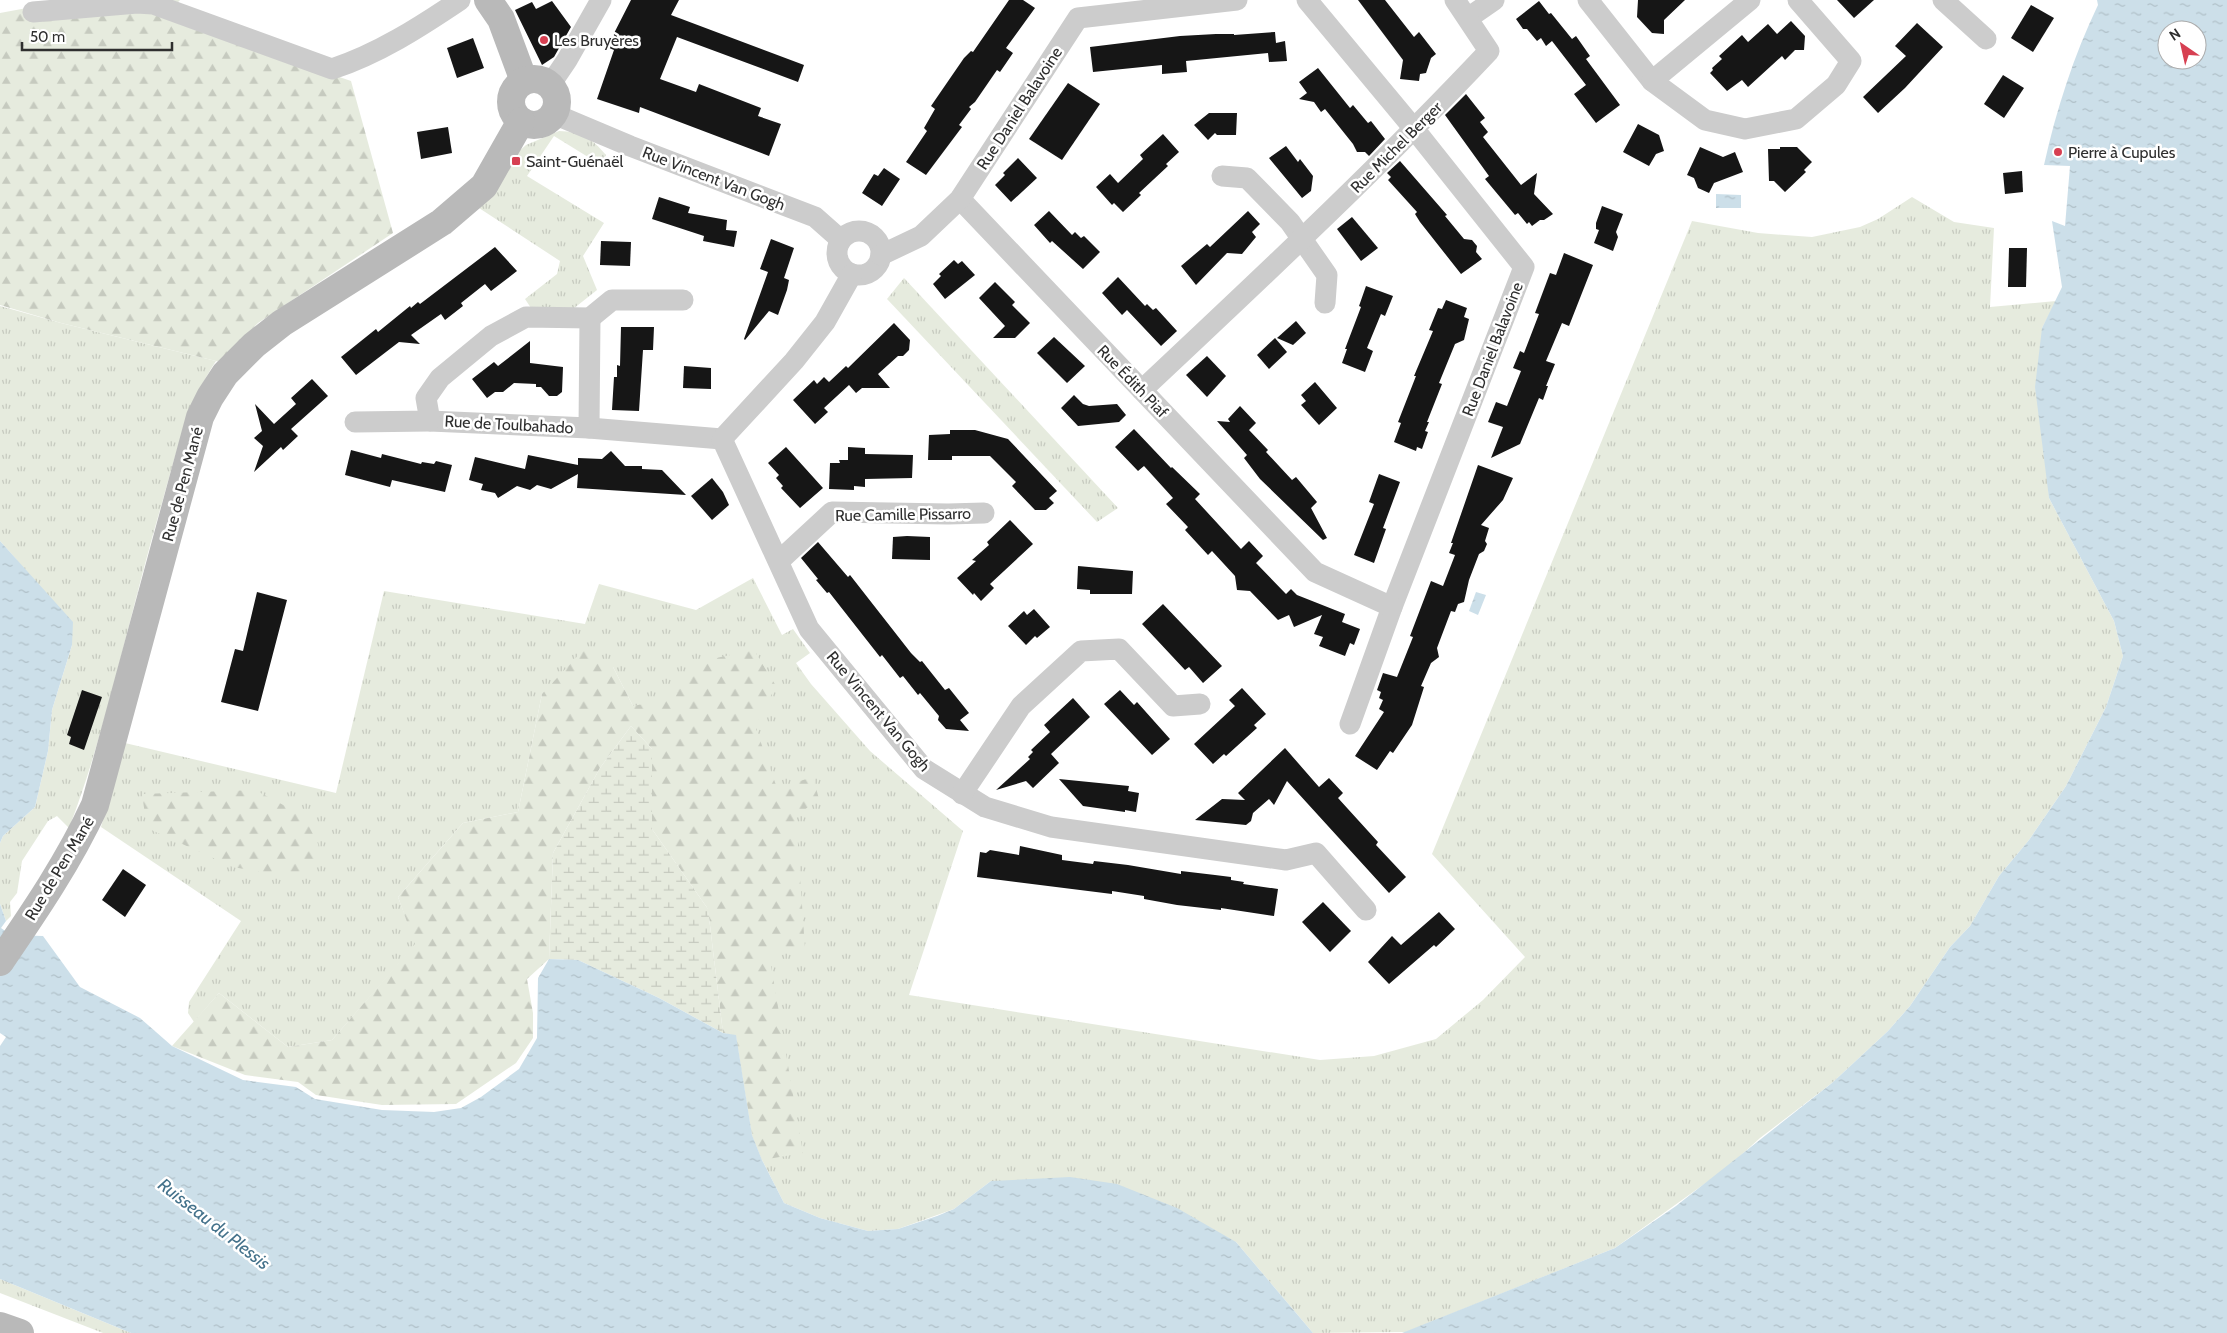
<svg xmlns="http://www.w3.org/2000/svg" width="2227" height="1333" viewBox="0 0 2227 1333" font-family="Cabin,sans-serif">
  <defs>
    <pattern id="grass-tufts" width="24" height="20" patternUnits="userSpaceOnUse" patternTransform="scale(1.25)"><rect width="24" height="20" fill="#e6ebde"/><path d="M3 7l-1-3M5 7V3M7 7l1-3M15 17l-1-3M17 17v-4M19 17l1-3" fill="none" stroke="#c6cabf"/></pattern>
    <pattern id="forest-firs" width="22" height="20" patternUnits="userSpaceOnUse" patternTransform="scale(1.25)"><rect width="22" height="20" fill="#e6ebde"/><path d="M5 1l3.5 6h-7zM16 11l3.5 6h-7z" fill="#c6cabf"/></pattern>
    <pattern id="wetland-marsh" width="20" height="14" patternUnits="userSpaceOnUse" patternTransform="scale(1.25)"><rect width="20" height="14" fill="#e6ebde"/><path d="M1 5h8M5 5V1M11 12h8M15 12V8" fill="none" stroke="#c6cabf"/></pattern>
    <pattern id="water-ripples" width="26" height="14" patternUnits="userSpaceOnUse" patternTransform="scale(1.25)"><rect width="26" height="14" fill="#ccdfe9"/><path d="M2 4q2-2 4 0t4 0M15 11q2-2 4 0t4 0" fill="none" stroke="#b0c0c8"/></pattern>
  </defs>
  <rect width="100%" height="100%" fill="#fff"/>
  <!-- grass -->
  <g fill="url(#grass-tufts)">
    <path d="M559 131C581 132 592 138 606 155L601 165 554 136 527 176 604 223 583 256 597 290 573 309 531 308 525 299 557 274 560 261 479 208 517 153 526 145Z"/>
    <path d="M1912 197 1954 222 1994 228 1990 307 2056 301 2042 328 2049 498 2114 621 2123 656 2106 707 2066 786 2029 840 1999 876 1970 926 1950 947 1910 1006 1888 1031 1832 1083 1760 1138 1728 1167 1615 1248 1406 1332 1313 1333 1236 1242 991 1181 954 1209 898 1229 868 1231 820 1218 784 1203 762 1160 752 1135 736 1035 674 761 633 706 613 667 542 694 518 812 463 823 398 897 416 944 332 1040 288 1047 219 993 194 1022 188 1013 189 1002 241 921 101 827 125 743 336 793 384 591 585 624 599 584 696 610 753 578 782 635 793 629 810 653 796 663 811 684 870 751 963 831 909 995 1320 1060 1374 1056 1436 1039 1483 1000 1525 957 1432 854 1692 221 1758 233 1812 237 1860 227 1878 219Z"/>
    <path d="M904 278 1118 508 1097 522 887 299Z"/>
    <path d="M0 306 61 323 216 361C187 404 176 454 162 503 130 611 109 723 69 828L57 816 48 821 22 861 17 893 10 902 11 916 6 921 0 904V843L3 836 35 807 48 751 52 710 72 645 16 559 0 541Z"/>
    <path d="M0 1279 131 1333H103L0 1293Z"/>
  </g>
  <!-- forest -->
  <g fill="url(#forest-firs)">
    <path d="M70 0H180L165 17 351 81 393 233 258 323 220 362 61 323 0 305V13Z"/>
    <path d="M586 647 613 667 633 706 675 698 688 664 754 650 776 686 755 726 777 788 813 777 819 799 796 816 805 949 768 948 803 1153 762 1160 752 1135 736 1036 723 1033 708 909 652 829V749L631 726 600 768 553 853 549 959 527 979 533 1013V1038L516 1063 456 1104 382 1105 316 1095 298 1082 245 1075 172 1046 219 993 288 1047 332 1040 415 944 398 897 463 823 518 812 542 694Z"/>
    <path d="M255 790 304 816 322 852 293 878 233 867 147 828 142 794Z"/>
  </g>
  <!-- wetland -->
  <path fill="url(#wetland-marsh)" d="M631 726 652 749V829L708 909 723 1033 659 998 578 960 549 959 553 853 600 768Z"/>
  <!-- water -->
  <g fill="url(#water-ripples)" fill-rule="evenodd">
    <path d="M2097 0H2227V1333H1402L1615 1248 1676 1206 1832 1083 1888 1031 1910 1006 1950 947 1970 926 1999 876 2029 840 2066 786 2106 707 2123 656 2114 621 2049 498 2035 387 2042 328 2062 287 2052 221 2065 226 2070 166 2044 165C2056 110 2074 55 2098 5ZM2167 30H2197V60H2167Z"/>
    <path d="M1716 194 1741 195V208H1716Z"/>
    <path d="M0 541 73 622 72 645 52 710 48 751 35 807 3 836 0 843Z"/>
    <path d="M1476 592 1486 595 1478 615 1469 611Z"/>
    <path d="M0 904 6 921 1 928 11 935 43 936 80 987 140 1018 172 1046 243 1080 296 1087 315 1099 382 1110 434 1112 461 1108 481 1097 519 1069 537 1038 538 978 549 959 578 960 659 998 723 1033 736 1035 752 1135 762 1160 784 1203 820 1218 868 1231 898 1229 937 1216 954 1209 991 1181 1070 1177 1117 1184 1177 1208 1236 1242 1313 1333H131L0 1279V1046L6 1037 0 1033Z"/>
  </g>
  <!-- building -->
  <g fill="#161616">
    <path d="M631 0H679L671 15 804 65 798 82 677 37 660 79 696 92 699 84 761 108 758 116 781 124 769 156 640 107 639 113 597 99 614 50 607 47Z"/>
    <path d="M1009 0H1023L1035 8 1006 48 1013 53 1000 72 997 70 975 102 969 107 971 109 959 125 962 127 926 175 906 162 927 131 924 128 935 109 931 106 964 58 971 51 973 52Z"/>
    <path d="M1358 0H1385L1414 37 1419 32 1436 54 1431 58 1426 73 1420 74 1419 81 1400 79 1403 60Z"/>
    <path d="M1638 0H1685L1664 20V34L1652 33 1637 17Z"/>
    <path d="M1837 0H1874L1854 18Z"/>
    <path d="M552 1 571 27 554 57 542 65 515 10 532 2 536 9Z"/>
    <path d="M1539 1 1549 14 1551 13 1572 39 1576 36 1590 56 1586 59 1620 105 1596 123 1574 94 1586 85 1552 41 1546 46 1541 38 1537 41 1527 29H1523L1516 19Z"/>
    <path d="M2031 5 2054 18 2033 52 2011 38Z"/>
    <path d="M1791 21 1805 36 1804 50H1795L1785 60 1782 56 1748 87 1742 80 1727 91 1710 73 1713 70 1712 68 1722 59 1719 56 1742 35 1748 42 1768 24 1777 34Z"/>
    <path d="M1917 23 1943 47 1905 88 1878 113 1863 97 1906 56 1895 46Z"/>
    <path d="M1275 32 1276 43 1285 41 1287 61 1269 62 1268 53 1186 61 1187 72 1162 74V65L1093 72 1090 47 1180 36 1216 34H1234V35Z"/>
    <path d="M473 38 484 68 457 78 447 48Z"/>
    <path d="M1318 68 1350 108 1353 105 1368 123 1371 121 1385 139 1369 156 1365 152H1357L1353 144 1325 109 1321 112 1314 102 1299 99 1307 93 1299 82Z"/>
    <path d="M2003 75 2024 88 2004 118 1984 104Z"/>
    <path d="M1068 83 1100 104 1062 160 1029 139Z"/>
    <path d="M1466 94 1485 118 1480 122 1488 132 1483 137 1521 185 1537 173 1534 194 1553 214 1544 220H1540L1532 226 1529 222 1527 224 1518 213 1515 215 1485 179 1489 176 1445 115Z"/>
    <path d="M1209 113H1237L1236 135H1217L1215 133 1208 140 1194 125Z"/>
    <path d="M1638 124 1659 135 1664 151 1656 154 1649 166 1623 152Z"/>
    <path d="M448 127 452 153 421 159 417 132Z"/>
    <path d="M1163 134 1179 152 1166 164 1168 166 1139 193 1141 195 1123 212 1114 203 1112 205 1096 187 1110 174 1118 183 1143 159 1140 155Z"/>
    <path d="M1286 146 1298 162 1300 159 1313 176 1311 191 1302 198 1269 158Z"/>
    <path d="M1700 147 1723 157 1735 152 1743 172 1714 183 1709 193 1698 188 1694 178 1687 175Z"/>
    <path d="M1780 147H1797L1812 162 1804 170 1806 172 1785 192 1774 181H1769L1768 149H1780Z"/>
    <path d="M1018 158 1037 178 1011 202 995 185 1005 175 1003 173Z"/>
    <path d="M1400 161 1447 215 1445 216 1464 239 1472 240 1477 246 1476 252 1482 259 1461 274 1420 222 1415 214 1417 212 1388 180 1391 177 1387 173Z"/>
    <path d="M884 168 900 179 882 206 862 193 874 174 878 176Z"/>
    <path d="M2022 171 2023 192 2005 194 2003 173Z"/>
    <path d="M659 197 690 207 688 213 727 220 726 230 737 231 734 247 703 241 704 236 652 219Z"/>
    <path d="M1602 206 1623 214 1616 232 1618 237 1613 251 1594 243 1599 230 1596 229V223Z"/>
    <path d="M1049 211 1072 235 1075 232 1081 238 1084 236 1100 252 1083 269 1052 241 1050 243 1034 225Z"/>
    <path d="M1248 211 1260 224 1252 232 1256 237 1242 254 1227 253 1196 285 1181 266 1207 244 1210 247Z"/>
    <path d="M1352 217 1378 248 1361 261 1337 229Z"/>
    <path d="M771 239 794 248 784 278 789 280 787 290 778 315 769 311 745 340 744 339 768 272 760 269Z"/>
    <path d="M601 241 631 242 630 266 600 265Z"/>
    <path d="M495 247 517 271 491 291 485 284 461 303 463 306 445 320 441 314 411 335 420 344 399 342 356 375 341 357 376 329 378 332 410 306 411 308 418 302 420 304Z"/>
    <path d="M2009 248H2027L2026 287H2008Z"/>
    <path d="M1564 253 1593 265 1569 326 1562 323 1546 361 1555 364 1546 386H1548L1543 400 1539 398 1520 444 1491 458 1503 427 1488 422 1496 402 1507 406 1521 371 1513 368 1520 351 1524 353 1539 314 1535 313 1550 273 1556 275Z"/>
    <path d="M954 260 958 264 962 261 975 275 945 299 933 284 941 276 939 274Z"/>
    <path d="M1118 277 1145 306 1147 304 1153 310 1156 308 1177 331 1161 346 1127 310 1122 315 1102 293Z"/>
    <path d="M995 282 1015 302 1012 305 1030 323 1015 338H993L1005 326 979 298Z"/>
    <path d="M1366 286 1393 296 1385 316 1381 314 1367 348 1373 351 1365 372 1342 363 1347 349H1345L1361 307 1359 306Z"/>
    <path d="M1446 300 1467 308 1464 317 1469 319 1464 340 1455 344 1439 383 1442 384 1427 422H1429L1425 431 1428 432 1422 449 1417 447 1416 451 1394 442 1401 423 1398 422 1416 376H1414L1433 331 1429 330 1438 308 1442 309Z"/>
    <path d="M1296 321 1306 333 1293 345 1277 338Z"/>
    <path d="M894 323 910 340 909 350 903 356H898L878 374 890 388H862L856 393 849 385 824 408 828 412 815 424 793 400 814 380 817 384 824 377 829 382 846 366 848 368Z"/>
    <path d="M621 327H654L653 350H643L639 411 612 410 614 377H617V365L620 366Z"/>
    <path d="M1054 337 1085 366 1067 383 1037 353Z"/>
    <path d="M1275 338 1287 352 1269 369 1257 355Z"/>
    <path d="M530 341V363L563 367 562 392 557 396H549L541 387H536V384L514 383 503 392H495L487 398 472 379 494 362 498 366Z"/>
    <path d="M1207 356 1226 376 1207 397 1186 375Z"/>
    <path d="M684 366 711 368V389L683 388Z"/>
    <path d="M312 379 328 396 291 429 298 436 283 450 281 447 254 472 263 446 254 438 262 431 255 404 274 424 296 404 291 398Z"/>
    <path d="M1315 382 1337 408 1319 425 1301 405 1306 401 1301 395Z"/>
    <path d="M1074 395 1083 404 1089 406 1117 404 1126 415 1119 422 1078 426 1061 408Z"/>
    <path d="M1240 406 1256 423 1249 430 1268 450 1266 452 1292 480 1296 477 1317 502 1311 508 1327 538 1323 540 1260 479 1244 458 1247 455 1217 421 1230 422 1228 419Z"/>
    <path d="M1134 429 1171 468 1172 467 1200 494 1195 499 1241 549 1249 541 1263 556 1256 563 1286 594 1291 589 1297 595 1345 614 1342 622 1360 629 1354 645 1350 643 1345 656 1319 646 1323 637 1314 634 1322 615 1294 627 1289 615 1278 620 1250 591 1237 590 1235 576 1212 551 1208 555 1185 530 1188 527 1166 504 1173 498 1144 466 1138 471 1115 447Z"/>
    <path d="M950 430H975L1008 439 1057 491 1049 498 1054 503 1046 510H1035L1012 486 1016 482 990 456H952V460H928L929 435 950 434Z"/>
    <path d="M786 447 823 488 800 508 781 488 783 486 776 478 779 475 768 463Z"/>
    <path d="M848 447 865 448V454L913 455 912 478 865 479V487L854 486V490L829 489 830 463H840L839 460H848Z"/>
    <path d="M351 450 381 458 382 454 421 464 422 462 434 464 436 461 452 465 445 492 392 480 390 487 345 475Z"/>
    <path d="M611 451 625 466H642V469L662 470 686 495 577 488 578 474 551 489 537 485 530 490 517 486 498 498 495 493 481 490 483 484 469 480 475 457 525 469 528 455 578 465V458L602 459Z"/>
    <path d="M1478 465 1513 478 1503 500 1481 525 1489 528 1485 541 1487 544 1484 551 1479 554 1469 580 1464 602 1458 604 1455 612 1451 611 1437 648 1439 657 1431 663 1421 686 1424 687 1412 725 1393 753 1390 751 1377 770 1355 756 1384 712 1379 709 1383 700 1379 698 1381 692 1377 690 1383 673 1397 677 1413 637 1410 636 1431 581 1443 586 1455 555 1449 553 1453 543H1451Z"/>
    <path d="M1379 474 1400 482 1383 528 1386 529 1374 563 1354 555 1374 504 1369 502Z"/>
    <path d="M712 478 723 492 729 505 712 520 691 496Z"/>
    <path d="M1010 520 1033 544 990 584 994 588 981 601 974 593 973 595 957 578 976 561 972 560 989 545 987 542Z"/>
    <path d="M907 536 930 537V560L892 559 893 537Z"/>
    <path d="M818 542 848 577 850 575 911 653 920 662 922 661 945 690 949 688 969 713 960 720 969 731 946 729 938 720 939 716 920 693 918 695 903 676 900 678 882 655 880 657 829 592 827 593 816 580 818 579 801 558Z"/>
    <path d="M1078 566 1133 571 1132 594H1090V590L1077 589Z"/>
    <path d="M257 592 287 600 258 711 221 702 235 649 243 651Z"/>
    <path d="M1163 604 1222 666 1203 683 1189 667 1185 670 1142 624Z"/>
    <path d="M1034 609 1050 627 1037 638 1035 636 1026 645 1008 626 1024 611 1027 615Z"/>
    <path d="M1242 688 1266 714 1254 725 1257 728 1226 756 1224 754 1213 764 1194 744 1235 706 1229 700Z"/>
    <path d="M82 690 102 697 84 750 69 744 71 737 67 735Z"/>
    <path d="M1120 690 1134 705 1137 702 1170 739 1152 755 1104 704Z"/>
    <path d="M1073 698 1090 717 1051 754 1059 763 1033 788 1026 781 996 790 1030 759 1028 757 1033 752 1031 750 1050 732 1044 725Z"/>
    <path d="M1285 748 1319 787 1329 778 1343 793 1338 798 1378 842 1376 845 1406 877 1389 893 1287 781 1274 805 1269 799 1253 813 1251 821 1246 825 1195 820 1222 799 1245 800 1238 793Z"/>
    <path d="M1059 779 1129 786 1128 791 1139 793 1136 812 1125 810V812L1083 806Z"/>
    <path d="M1020 846 1062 855V860L1093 864 1094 861 1128 865 1181 874V871L1215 875 1231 877V880L1244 882 1243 884 1278 889 1274 916 1221 908V910L1177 905 1144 899V896L1112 891V894L977 877 980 852 986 853 990 850 1019 855Z"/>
    <path d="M123 869 146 885 125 917 102 900Z"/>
    <path d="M1323 902 1351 931 1330 952 1302 922Z"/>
    <path d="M1439 912 1455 929 1436 947 1434 945 1389 984 1368 962 1392 936 1401 945Z"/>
  </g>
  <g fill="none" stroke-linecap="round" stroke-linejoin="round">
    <!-- street -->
    <g stroke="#ccc" stroke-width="21">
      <path d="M1307 0 1415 130 1524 267 1392 607 1350 724"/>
      <path d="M1588 0 1652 81 1705 120 1745 129 1796 119 1836 85 1851 61 1798 0"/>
      <path d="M1943 0 1986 39"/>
      <path d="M33 12 137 3 153 4 332 69C378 54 420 27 460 0"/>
      <path d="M1468 18 1494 0"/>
      <path d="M1652 81 1750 0"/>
      <path d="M550 85 567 60 601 0"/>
      <path d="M554 114 630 146 815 217 841 240"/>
      <path d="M1222 176 1247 178 1290 222 1327 275 1325 303"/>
      <path d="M960 199 1315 572 1392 607"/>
      <circle cx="859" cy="253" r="22"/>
      <path d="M881 255 921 236 960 199 1078 18 1237 0"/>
      <path d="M1142 390C1260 279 1378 169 1489 51L1455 0"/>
      <path d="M430 421 589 428 722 439"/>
      <path d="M355 422 430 421 426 398 440 378 491 336 526 317 590 318 612 300H683"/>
      <path d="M589 428 590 318"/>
      <path d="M722 439 809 629 924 769 985 807 1051 827 1286 860 1316 853 1366 910"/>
      <path d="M722 439 794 361 825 322 852 274"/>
      <path d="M779 561 832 512 948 514 984 513"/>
      <path d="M962 794 1021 706 1081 651 1119 649 1173 706 1200 704"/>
    </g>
    <!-- secondary -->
    <g stroke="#b9b9b9" stroke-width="28">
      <path d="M488 0 501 19 524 81"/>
      <circle cx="534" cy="102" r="23"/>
      <path d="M0 962C35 911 69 861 95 805L200 417 210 397 225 374 254 345 282 323 442 222 484 186 521 121"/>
      <path d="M0 1326 20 1333"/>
    </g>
  </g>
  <!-- markers -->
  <g fill="#d74052" stroke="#fff" stroke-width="2">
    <circle cx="544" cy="40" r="5"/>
    <circle cx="2058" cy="152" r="5"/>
    <rect x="511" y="156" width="10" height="10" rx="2.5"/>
  </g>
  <g text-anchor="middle" stroke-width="5" stroke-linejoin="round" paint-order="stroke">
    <!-- poi labels -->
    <g font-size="16" fill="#2f2f2f" stroke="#fff" text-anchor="start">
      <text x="554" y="46">Les Bruyères</text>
      <text x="2068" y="158">Pierre à Cupules</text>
      <text x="526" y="167">Saint-Guénaël</text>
    </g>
    <!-- street labels -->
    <g font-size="16" fill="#2f2f2f" stroke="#fff">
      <text transform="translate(1019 108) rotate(-57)" y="6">Rue Daniel Balavoine</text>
      <text transform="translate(1396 147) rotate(-45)" y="6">Rue Michel Berger</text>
      <text transform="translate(714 178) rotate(21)" y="6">Rue Vincent Van Gogh</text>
      <text transform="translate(1492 349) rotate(-69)" y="6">Rue Daniel Balavoine</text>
      <text transform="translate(1133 381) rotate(46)" y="6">Rue Édith Piaf</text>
      <text transform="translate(509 424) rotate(3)" y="6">Rue de Toulbahado</text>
      <text transform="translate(182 484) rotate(-75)" y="6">Rue de Pen Mané</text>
      <text transform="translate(903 514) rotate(-1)" y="6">Rue Camille Pissarro</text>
      <text transform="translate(879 711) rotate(50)" y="6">Rue Vincent Van Gogh</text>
      <text transform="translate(59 868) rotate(-59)" y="6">Rue de Pen Mané</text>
    </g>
    <!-- water labels -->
    <g font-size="18" font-style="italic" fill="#44728b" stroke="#fff">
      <text transform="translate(214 1224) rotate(38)" y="6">Ruisseau du Plessis</text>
    </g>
  </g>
  <!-- north arrow -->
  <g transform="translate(2182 45) rotate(326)"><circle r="24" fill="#ffffff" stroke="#acacac"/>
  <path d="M0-4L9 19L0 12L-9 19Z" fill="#d74052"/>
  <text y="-8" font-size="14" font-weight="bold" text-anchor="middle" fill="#2f2f2f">N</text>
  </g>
  <!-- scale -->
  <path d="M22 42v8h150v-8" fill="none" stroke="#2f2f2f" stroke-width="2.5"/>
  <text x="30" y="42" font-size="15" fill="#2f2f2f" stroke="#ffffff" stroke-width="4" paint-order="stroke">50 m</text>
</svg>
